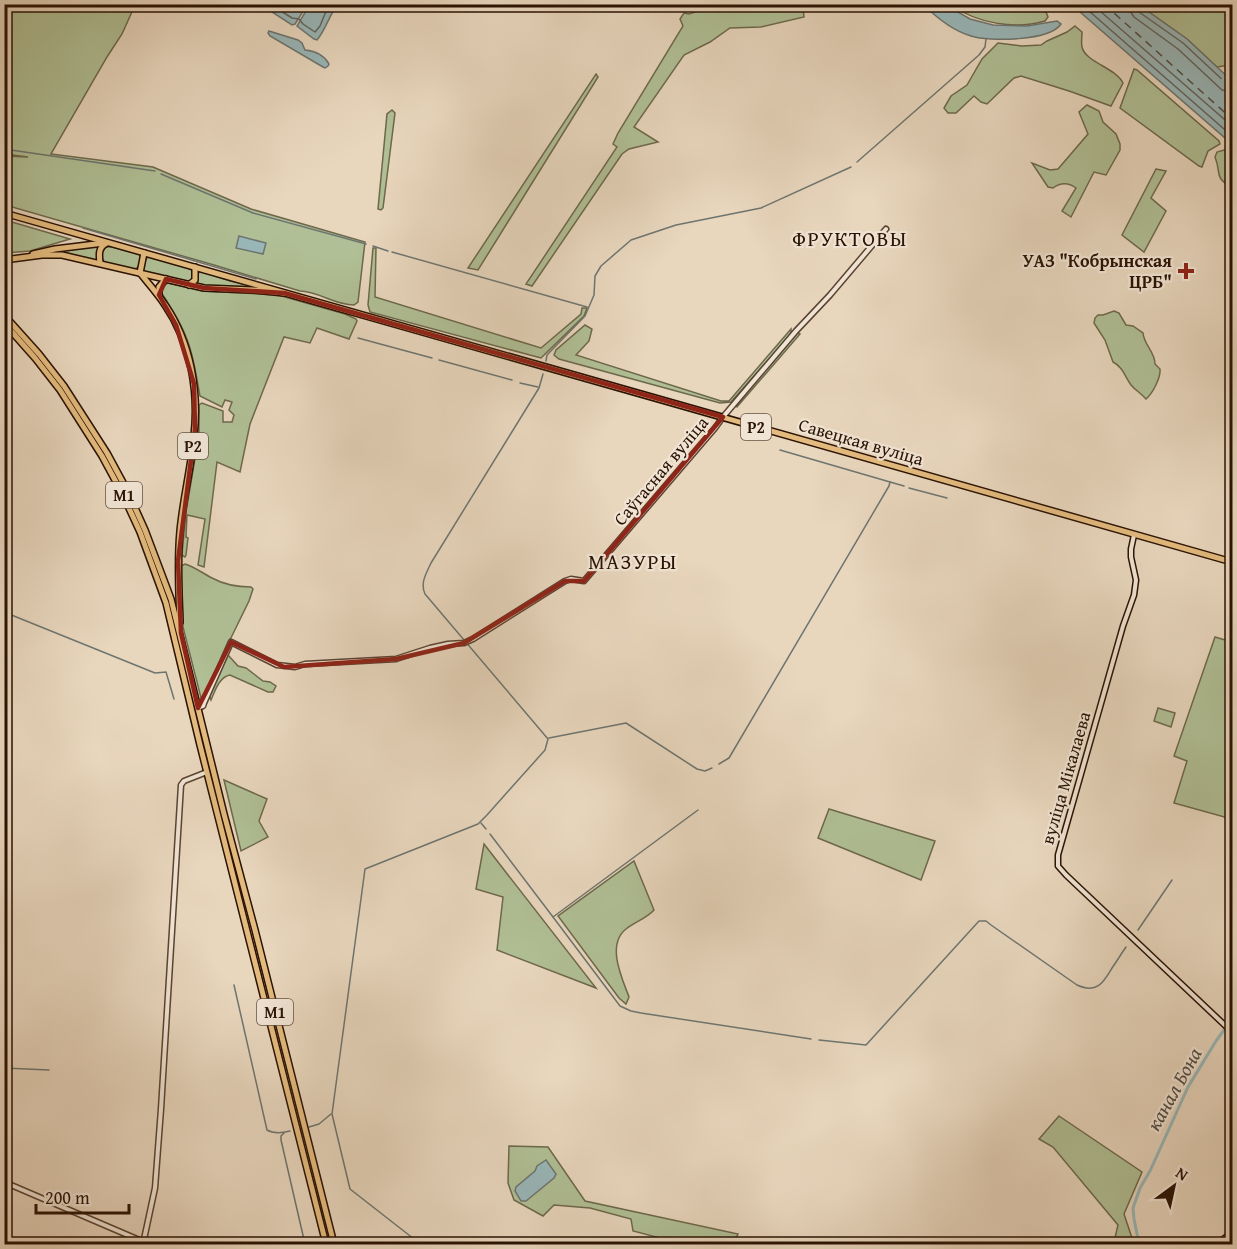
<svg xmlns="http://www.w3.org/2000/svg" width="1237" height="1249" viewBox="0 0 1237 1249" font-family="'Gentium Book Plus',serif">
  <rect width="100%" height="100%" fill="#e8d6bd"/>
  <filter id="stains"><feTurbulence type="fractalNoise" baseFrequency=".00333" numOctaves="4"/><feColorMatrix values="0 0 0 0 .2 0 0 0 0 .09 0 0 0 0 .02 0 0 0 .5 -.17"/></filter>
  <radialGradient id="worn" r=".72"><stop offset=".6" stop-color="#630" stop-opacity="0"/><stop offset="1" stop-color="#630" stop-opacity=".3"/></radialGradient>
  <!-- green -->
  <g fill="#b0bf95" stroke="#6d684c" stroke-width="1.5">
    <path d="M5 5H135L122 34 107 57 51 154 153 167 251 209 365 242 358 302 354 305C334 305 318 291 300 291L214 265 5 205 4 156 28 157 5 154Z"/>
    <path d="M697 5H802L803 7 804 17 761 27 730 28 710 42 684 55 634 127 658 142 629 149 622 154 532 286 526 284 617 147 613 144 618 133 683 26 680 19 684 13 689 14 695 12Z"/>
    <path d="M951 5H1014L1042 11 1046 12 1048 17 1045 21C1014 30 977 23 951 5Z"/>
    <path d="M1139 5H1229L1232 7V17L1230 29H1232V62L1230 65 1217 67 1187 39Z"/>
    <path d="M1075 26 1082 32C1082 37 1081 43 1082 47 1085 62 1116 68 1123 83L1111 106 1069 91 1021 76 1014 78 987 104 981 102 974 96 956 113H948L944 108 951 96 967 85 982 59 998 43 1022 46 1041 45 1047 41 1067 32Z"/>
    <path d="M1134 69 1137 70 1219 141 1220 144 1208 151 1202 167 1199 166 1120 108Z"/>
    <path d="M596 74 598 77 478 270 468 268Z"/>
    <path d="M1087 105 1099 111 1103 122 1116 134 1120 144V150L1106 175 1094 172 1071 217 1062 211 1076 188C1068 182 1061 182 1053 188L1048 187 1032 163 1050 170 1058 169 1088 134 1079 112Z"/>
    <path d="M392 110 395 113 383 208 381 210 378 209 387 114Z"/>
    <path d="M1224 150 1232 154V188C1213 176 1222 175 1215 157L1217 152Z"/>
    <path d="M1156 169 1166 171 1151 198 1166 211 1144 252 1122 235Z"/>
    <path d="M4 220H5L70 239 30 251 5 253Z"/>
    <path d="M100 246 98 262 54 253 53 252Z"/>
    <path d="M106 247H112L138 254 140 255 141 259 139 266 134 270 105 263 101 256 102 250Z"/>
    <path d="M373 248H376L375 297 541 348 581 314 582 308H587L584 316 541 358 370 312 368 305Z"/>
    <path d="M148 257 188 268 193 271 194 276 191 282 186 283 143 271 145 260Z"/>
    <path d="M200 271 230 281 257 287V289L194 285C197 280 196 275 200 271Z"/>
    <path d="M168 283 203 291 278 295 345 314 356 319 357 321 349 339 317 328 310 343 284 337 250 424 240 472 217 462 204 567 198 565 205 519 187 515 186 537 188 538 186 555 185 557 183 556 182 554 186 512 199 435V405L202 403 223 411V422H232L234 415 229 410 232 402 225 400 222 407 200 396C196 376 194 355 186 337 180 321 170 306 161 292V287L163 284Z"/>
    <path d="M1114 311 1119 313 1126 325 1133 326 1143 333C1144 345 1155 352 1155 364L1160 369C1161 377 1153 393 1146 399 1141 393 1136 391 1131 385 1125 377 1123 367 1113 362L1105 340 1094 323 1095 318 1098 315H1103Z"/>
    <path d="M585 325 592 329 589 341 576 355 721 401H729L791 329V334L731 402 720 403 559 359 554 355 556 350Z"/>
    <path d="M798 333 800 334 737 407 736 406 791 339Z"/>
    <path d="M185 564C195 567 202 573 212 578 223 584 237 587 251 587L253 589 249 601 226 648 205 699 201 698 183 627 181 566Z"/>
    <path d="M1215 637 1232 642V816L1228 818 1174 803 1187 761 1174 756Z"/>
    <path d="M228 655 238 666 246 668 263 681 270 682 276 686 273 692H268L230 675C219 677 215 691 211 700L209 695Z"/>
    <path d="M1158 708 1175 713 1171 727 1154 721Z"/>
    <path d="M224 780 267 799 259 821 268 837 241 851Z"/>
    <path d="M829 809 935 841 921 880 818 838Z"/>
    <path d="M484 844 596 988 497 950 503 897 476 889Z"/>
    <path d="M634 861 654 910C647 918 635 922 626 929 606 945 622 978 629 997L626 1004 619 998 558 916Z"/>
    <path d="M1059 1116 1142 1172 1124 1214 1134 1244H1116L1114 1242 1118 1225 1053 1147 1039 1139Z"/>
    <path d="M509 1146 548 1147 585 1201 738 1234 733 1244H683L633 1231 631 1219 590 1208 554 1205 543 1216 514 1200 508 1183Z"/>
  </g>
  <!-- water -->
  <g fill="#99b7b9" stroke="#6d7570" stroke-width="1.5">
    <path d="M310 4 337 5C329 16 326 29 317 40L314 39 297 26Z"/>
    <path d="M275 5V4L307 5 295 24 292 25 272 12Z"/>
    <path d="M924 5H946L970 19 993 25 1027 26 1057 21 1061 24C1050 41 989 42 971 36 954 31 936 17 924 5Z"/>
    <path d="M1072 5H1139L1187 39 1232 81V144Z"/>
    <path d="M269 31 298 40 302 43 305 50C315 51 324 55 329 64L328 66 325 68 323 67 270 36 268 33Z"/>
    <path d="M239 236 266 243 263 254 236 248Z"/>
    <path d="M546 1160 556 1174 554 1178 526 1201H521L515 1191 516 1187 535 1171 537 1166Z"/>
  </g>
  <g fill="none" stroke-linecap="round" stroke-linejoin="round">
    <!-- shore -->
    <g stroke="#62645e" stroke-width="1.5">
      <path d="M280 4 281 11 292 18 299 19 303 24 315 32 320 26 329 4"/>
      <path d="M1081 4 1232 136"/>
      <path d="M1092 4 1232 126"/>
      <path d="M1129 4 1130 11 1134 17 1178 49 1222 90 1232 92"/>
      <path d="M1137 4 1139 12 1183 43 1227 84 1232 85"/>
    </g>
    <!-- stream -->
    <g stroke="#6d7570" stroke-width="1.5">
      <path d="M4 149 155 171"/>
      <path d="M857 162 979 55 985 47 986 39"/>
      <path d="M161 174 253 213 366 244"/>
      <path d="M83 228 256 279"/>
      <path d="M373 246 388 251"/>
      <path d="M392 252 587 307"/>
      <path d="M358 338 432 358"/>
      <path d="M439 360 512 380"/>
      <path d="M546 361 547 355 585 316 594 295 595 276 601 266 631 240 676 225 761 208 851 167"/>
      <path d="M520 383 538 387"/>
      <path d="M890 482 904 486"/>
      <path d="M909 488 947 498"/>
      <path d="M4 612 155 673 166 672 174 699"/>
      <path d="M549 738 626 723 697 769 705 771 712 768"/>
      <path d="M719 764 729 758 889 486 890 482 780 450"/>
      <path d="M481 823 486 829"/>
      <path d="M490 834 553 917 698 810"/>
      <path d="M553 917 620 1006 631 1011 641 1013 811 1039"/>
      <path d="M1138 930 1172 880"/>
      <path d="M234 985 267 1130C274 1134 282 1133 290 1131"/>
      <path d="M819 1040 866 1045 979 921H986L991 925 1077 985C1097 994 1103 983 1112 968 1117 961 1121 954 1126 947"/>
      <path d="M4 1068 49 1070"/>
      <path d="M309 1127 319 1124 331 1114"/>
      <path d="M284 1133 281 1136V1140L305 1244"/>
      <path d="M414 1239 350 1189 332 1114 365 869 478 824 487 815 545 750 548 739 425 594C420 583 426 574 431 563L539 388 543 374"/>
      <path d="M420 1243 421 1244"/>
    </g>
    <!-- canal -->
    <path stroke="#99b7b9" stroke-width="3" d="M1139 1244 1134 1219 1133 1208 1140 1188 1150 1171 1188 1087 1216 1041 1232 1019"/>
    <!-- river -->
    <path stroke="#99b7b9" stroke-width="5" d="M1223 81 1232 72"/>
    <!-- ferry -->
    <path stroke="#514c43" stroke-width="1.5" stroke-dasharray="8 6" stroke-linecap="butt" d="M1104 4 1232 119"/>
    <!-- tertiary casing -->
    <g stroke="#5a4332" stroke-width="7">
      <g id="tertiary">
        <path d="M198 708 203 706 204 703 231 642 277 665 295 667 305 664 396 659 430 648 448 644 464 643 473 639 565 581 571 579 584 581 715 428 723 417 796 331 830 295 886 229"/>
        <path d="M4 1182 144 1242"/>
        <path d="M143 1244 155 1188 161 1109 181 785 184 781 207 772"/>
      </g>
    </g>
    <!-- secondary casing -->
    <g stroke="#2a1203" stroke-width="7">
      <path id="secondary" d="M1134 535 1131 549V557L1136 580 1134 595 1123 626 1058 855V866L1066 875 1232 1032"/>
    </g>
    <!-- primary casing -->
    <g stroke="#2a1203" stroke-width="8">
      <g id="primary">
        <path d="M4 213C414 329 823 448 1232 562"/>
        <path d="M33 254 55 249 104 243"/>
        <path d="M100 263C99 255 98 247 107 243"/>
        <path d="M1218 1244 1232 1233"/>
      </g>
    </g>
    <!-- trunk casing -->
    <g stroke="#2a1203" stroke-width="8">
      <g id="trunk">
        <path d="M144 253 140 273C148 283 158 294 165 305 191 343 199 392 194 436 191 468 183 499 180 531 177 562 179 592 180 622"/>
        <path d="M4 260 42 255H62L204 288 253 290 284 293"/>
        <path d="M189 285 195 280V267"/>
        <path d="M159 295V287L166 279"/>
        <path d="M4 315 39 354 64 386 107 453 127 490 145 530 171 599 224 814 255 930 334 1244"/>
        <path d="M4 323 35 358 60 390 102 456 122 493 140 532 166 603 200 745 326 1244"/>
      </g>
    </g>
    <!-- tertiary -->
    <use href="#tertiary" stroke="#f0e4d4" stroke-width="4"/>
    <!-- secondary -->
    <use href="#secondary" stroke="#f0e4d4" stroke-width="4"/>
    <!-- primary -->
    <use href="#primary" stroke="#e4bb7e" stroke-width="5"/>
    <!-- trunk -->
    <use href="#trunk" stroke="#e4bb7e" stroke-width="5"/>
  </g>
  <!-- marked area -->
  <path fill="none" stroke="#8f2418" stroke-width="4.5" stroke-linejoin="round" d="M166 279 204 288 284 293 723 417 584 581H565L464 643 396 659 284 667 231 642 198 708 181 633 178 561 195 429 194 384 176 325 159 295Z"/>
  <!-- markers -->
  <path fill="#8f2418" stroke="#f0e4d4" stroke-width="2" d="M1183 262h6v6h6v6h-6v6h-6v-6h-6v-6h6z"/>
  <g text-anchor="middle" stroke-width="4.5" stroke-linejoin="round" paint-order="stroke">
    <!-- shield labels -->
    <g fill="#f0e4d4" stroke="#655142" stroke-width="1.5">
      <rect x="741" y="414" width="30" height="26" rx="4.5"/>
      <rect x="178" y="433" width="30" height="26" rx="4.5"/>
      <rect x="106" y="482" width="36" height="26" rx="4.5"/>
      <rect x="257" y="999" width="36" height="26" rx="4.5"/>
    </g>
    <g font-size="16" font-weight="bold" fill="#2a1203">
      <text x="756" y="433">Р2</text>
      <text x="193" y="452">Р2</text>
      <text x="124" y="501">М1</text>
      <text x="275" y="1018">М1</text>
    </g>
    <!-- poi labels -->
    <g font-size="18" font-weight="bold" fill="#2a1203" stroke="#f0e4d4" text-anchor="end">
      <text x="1172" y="267">УАЗ "Кобрынская<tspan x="1172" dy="21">ЦРБ"</tspan></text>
    </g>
    <!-- street labels -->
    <g font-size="18" fill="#2a1203" stroke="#f0e4d4">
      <text transform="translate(861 442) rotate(16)" y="6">Савецкая вуліца</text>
      <text transform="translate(661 471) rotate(-50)" y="6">Саўгасная вуліца</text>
      <text transform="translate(1066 778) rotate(-74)" y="6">вуліца Мікалаева</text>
    </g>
    <!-- water labels -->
    <g font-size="20" font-style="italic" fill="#514c43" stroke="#f0e4d4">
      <text transform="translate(1174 1089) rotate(-61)" y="7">канал Бона</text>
    </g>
    <!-- quarter labels -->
    <g font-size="21" letter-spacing="1.5" fill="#2a1203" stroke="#f0e4d4">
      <text x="850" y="246">ФРУКТОВЫ</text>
      <text x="633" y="569">МАЗУРЫ</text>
    </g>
  </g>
  <!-- margin -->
  <rect width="1237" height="1249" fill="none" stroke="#e8d6bd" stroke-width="24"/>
  <rect x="6" y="6" width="1225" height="1237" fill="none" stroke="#2a1203" stroke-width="3"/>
  <rect x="12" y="12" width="1213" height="1225" fill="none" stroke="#2a1203" stroke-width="1.5"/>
  <!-- north arrow -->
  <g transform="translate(1174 1186) rotate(33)" stroke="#f0e4d4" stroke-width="4.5" paint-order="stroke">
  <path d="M0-4.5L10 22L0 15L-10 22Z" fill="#2a1203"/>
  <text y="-9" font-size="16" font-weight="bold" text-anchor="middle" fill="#2a1203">N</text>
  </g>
  <!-- scale -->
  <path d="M36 1204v9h93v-9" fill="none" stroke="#2a1203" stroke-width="3"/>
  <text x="45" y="1204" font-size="18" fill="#2a1203" stroke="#f0e4d4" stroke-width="4.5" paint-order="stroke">200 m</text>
  <rect width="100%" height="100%" filter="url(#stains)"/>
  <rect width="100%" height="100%" fill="url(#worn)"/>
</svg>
